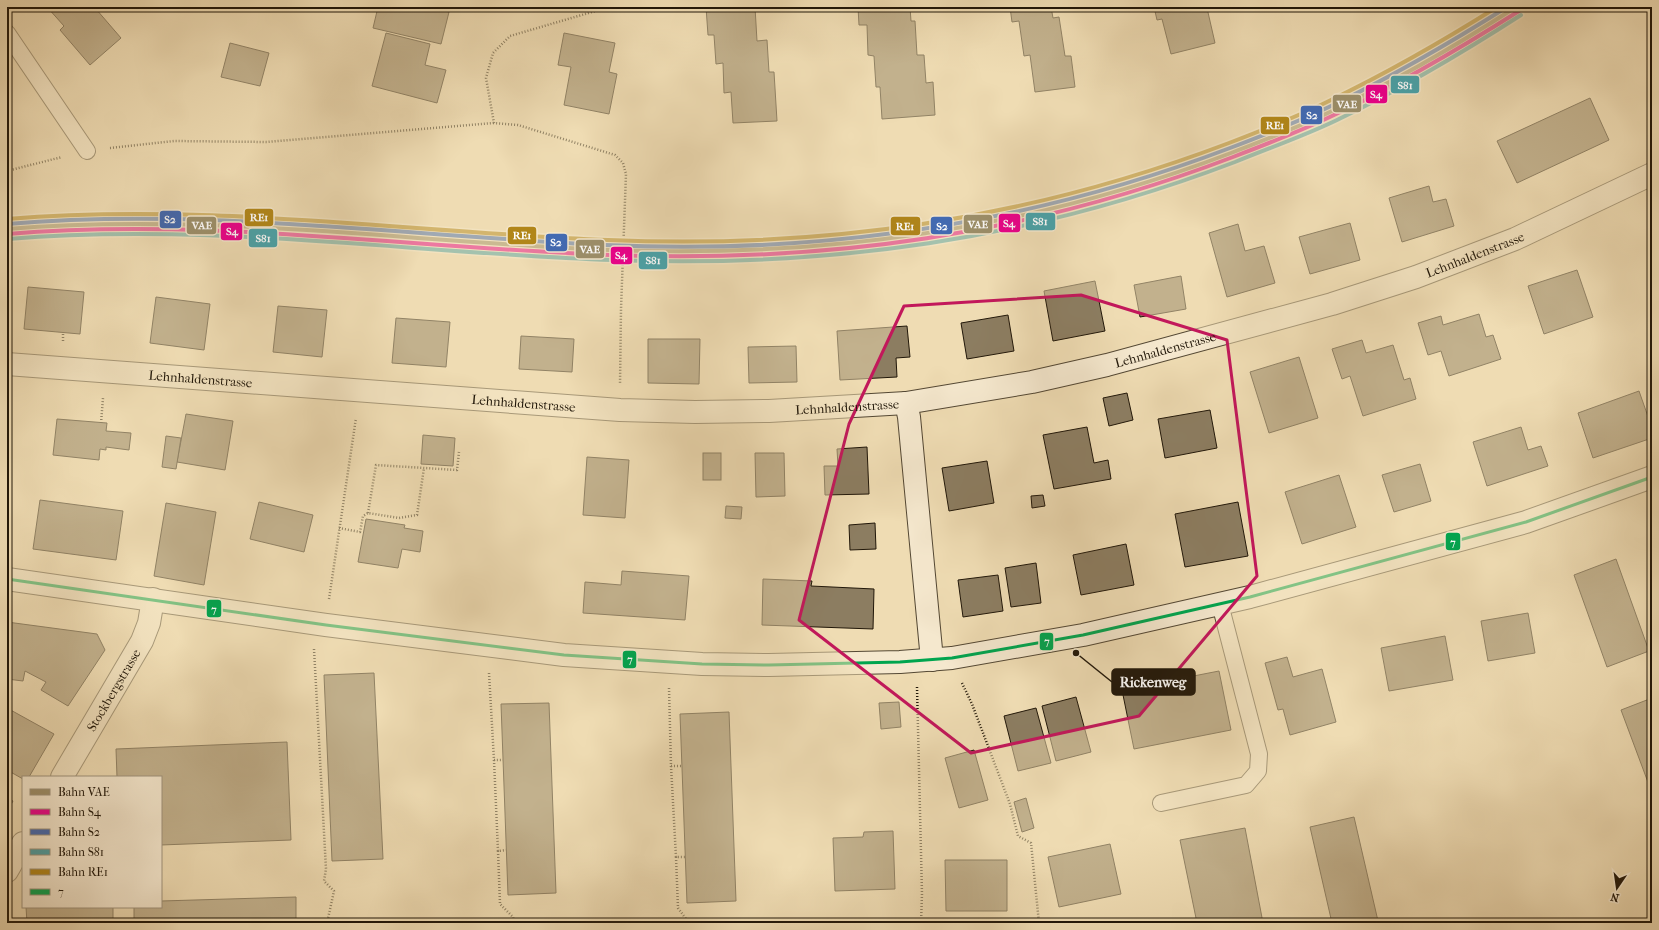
<svg xmlns="http://www.w3.org/2000/svg" width="1659" height="930" viewBox="0 0 1659 930" font-family="'IM FELL French Canon',serif">
  <rect width="100%" height="100%" fill="#efdcb3"/>
  <filter id="stains"><feTurbulence type="fractalNoise" baseFrequency=".005" numOctaves="4"/><feColorMatrix values="0 0 0 0 .2 0 0 0 0 .09 0 0 0 0 .02 0 0 0 .5 -.17"/></filter>
  <radialGradient id="worn" r=".72"><stop offset=".6" stop-color="#630" stop-opacity="0"/><stop offset="1" stop-color="#630" stop-opacity=".3"/></radialGradient>
  <!-- building -->
  <g fill="#8c7d61" stroke="#211709">
    <path d="M47 7H98L96 9 121 38 90 65 60 30 64 26Z"/>
    <path d="M378 7H428L449 12 441 44 373 28Z"/>
    <path d="M706 7H755L757 41 767 40 769 72H774L777 121 733 123 731 92 724 93 723 63 716 64 714 35H708Z"/>
    <path d="M858 7H910L911 21H915L917 55H924L926 83 933 82 935 115 882 119 880 87H876L874 56 868 55 867 25H859Z"/>
    <path d="M1010 7H1051L1053 18 1059 17 1065 56H1071L1075 87 1035 92 1030 55 1024 56 1019 21 1012 22Z"/>
    <path d="M1154 7H1198L1199 10 1207 8 1215 43 1171 54 1162 19 1157 20Z"/>
    <path d="M386 33 430 44 425 65 446 70 437 103 372 86Z"/>
    <path d="M564 33 615 43 609 72 617 74 609 114 564 105 571 67 558 65Z"/>
    <path d="M230 43 269 53 260 86 221 77Z"/>
    <path d="M1590 98 1609 140 1517 183 1497 141Z"/>
    <path d="M1429 186 1433 202 1446 199 1454 226 1402 242 1389 198Z"/>
    <path d="M1350 223 1360 260 1310 274 1299 237Z"/>
    <path d="M1238 224 1245 251 1264 246 1275 283 1227 297 1209 233Z"/>
    <path d="M1577 270 1593 317 1544 334 1528 286Z"/>
    <path d="M1181 276 1186 309 1140 317 1134 285Z"/>
    <path d="M1095 281 1105 331 1053 341 1044 291Z"/>
    <path d="M28 287 84 292 80 334 24 329Z"/>
    <path d="M156 297 210 304 204 350 150 343Z"/>
    <path d="M278 306 327 310 322 357 273 352Z"/>
    <path d="M1479 314 1486 337 1493 335 1501 359 1449 376 1441 351 1428 355 1418 323 1441 316 1443 325Z"/>
    <path d="M1008 315 1014 351 967 359 961 323Z"/>
    <path d="M396 318 450 322 446 367 392 363Z"/>
    <path d="M907 326 910 357 896 358 897 377 840 380 837 331Z"/>
    <path d="M521 336 574 339 572 372 519 369Z"/>
    <path d="M648 339H700L699 384 648 383Z"/>
    <path d="M1362 340 1366 353 1393 345 1404 380 1410 378 1416 399 1363 416 1350 376 1342 379 1332 349Z"/>
    <path d="M796 346 797 382 749 383 748 347Z"/>
    <path d="M1299 357 1318 418 1269 433 1250 372Z"/>
    <path d="M1639 391 1652 428V438L1593 458 1578 413Z"/>
    <path d="M1127 393 1133 420 1109 426 1103 398Z"/>
    <path d="M1210 410 1217 448 1165 458 1158 419Z"/>
    <path d="M186 414 233 421 225 470 177 462Z"/>
    <path d="M57 419 107 423 106 431 131 433 129 450 106 447V450L100 449 99 460 53 455Z"/>
    <path d="M1087 427 1094 463 1108 460 1111 479 1054 489 1043 435Z"/>
    <path d="M1521 427 1528 450 1541 446 1548 466 1487 486 1473 442Z"/>
    <path d="M423 435 455 438 453 466 421 464Z"/>
    <path d="M166 436 181 438 176 469 162 467Z"/>
    <path d="M867 447 869 494 825 495 824 466H838L837 449Z"/>
    <rect x="703" y="453" width="18" height="27"/>
    <path d="M755 453H784L785 496 756 497Z"/>
    <path d="M587 457 629 460 625 518 583 515Z"/>
    <path d="M987 461 994 503 949 511 942 468Z"/>
    <path d="M1420 464 1431 501 1394 512 1382 475Z"/>
    <path d="M1339 475 1356 527 1302 544 1285 492Z"/>
    <path d="M1043 495 1045 506 1032 508 1031 496Z"/>
    <path d="M40 500 123 511 116 560 33 549Z"/>
    <path d="M259 502 313 515 304 552 250 539Z"/>
    <path d="M1238 502 1248 556 1185 567 1175 514Z"/>
    <path d="M166 503 216 512 204 585 154 576Z"/>
    <path d="M726 506 742 507 741 519 725 518Z"/>
    <path d="M366 519 405 525 404 528 423 531 420 552 402 549 398 568 358 562Z"/>
    <path d="M875 523 876 549 850 550 849 525Z"/>
    <path d="M1126 544 1134 585 1081 595 1073 555Z"/>
    <path d="M1616 559 1649 651 1607 667 1574 575Z"/>
    <path d="M1036 563 1041 603 1011 607 1005 568Z"/>
    <path d="M622 571 689 576 685 620 583 613 585 582 621 585Z"/>
    <path d="M998 575 1003 611 963 617 958 580Z"/>
    <path d="M763 579 812 581 811 586 874 589 873 629 762 625Z"/>
    <path d="M1528 613 1535 653 1488 661 1481 621Z"/>
    <path d="M7 622 97 634 105 650 68 706 41 690 46 682 25 671 23 681 7 679Z"/>
    <path d="M1445 636 1453 680 1389 691 1381 648Z"/>
    <path d="M1287 657 1293 677 1322 669 1336 722 1290 735 1283 709 1278 710 1265 663Z"/>
    <path d="M1219 671 1231 730 1134 749 1122 690Z"/>
    <path d="M374 673 383 859 332 861 324 675Z"/>
    <path d="M1076 697 1091 752 1056 761 1042 706Z"/>
    <path d="M1652 698V793L1621 710Z"/>
    <path d="M899 702 901 727 881 729 879 703Z"/>
    <path d="M549 703 556 893 508 895 501 704Z"/>
    <path d="M7 708 54 734 29 777H23V779L7 770Z"/>
    <path d="M1036 708 1051 763 1018 771 1004 716Z"/>
    <path d="M729 712 736 901 687 903 680 714Z"/>
    <path d="M287 742 291 840 161 845V777H117L116 749Z"/>
    <path d="M974 750 988 800 959 808 945 758Z"/>
    <path d="M7 798 13 801 7 812Z"/>
    <path d="M1026 798 1034 828 1022 832 1014 802Z"/>
    <path d="M1354 817 1378 921 1371 923H1332L1310 827Z"/>
    <path d="M1245 828 1263 923H1197L1180 840Z"/>
    <path d="M893 831 895 889 835 891 833 838 863 837 864 832Z"/>
    <path d="M1110 844 1121 894 1059 907 1048 857Z"/>
    <path d="M945 860H1007V911H946Z"/>
    <path d="M296 897V923H134V907H161V901Z"/>
    <path d="M26 907H113V923H27Z"/>
  </g>
  <g fill="none" stroke-linecap="round" stroke-linejoin="round">
    <!-- service casing -->
    <g stroke="#544834" stroke-width="18">
      <g id="service">
        <path d="M7 33 87 151"/>
        <path d="M1161 803 1246 785 1258 771 1259 754 1220 604"/>
      </g>
    </g>
    <!-- minor casing -->
    <g stroke="#544834" stroke-width="24">
      <g id="minor">
        <path id="s1" d="M7 364 620 410 695 412 769 411 906 403 1032 382 1107 365 1332 304 1416 277 1515 239 1652 174"/>
        <path d="M906 403 909 417 932 660"/>
        <path d="M7 579 326 625 564 655 702 664 769 665 900 662 952 658 1083 635 1250 597 1526 522 1652 477"/>
        <path id="s2" d="M62 777 142 641 149 623 153 599"/>
        <path d="M7 871 23 843"/>
      </g>
    </g>
    <!-- path -->
    <g stroke="#211709" stroke-width="2.5" stroke-dasharray="1 2" stroke-linecap="butt">
      <path d="M609 7 510 36 493 53 486 78 494 123 518 125 615 155 623 163 626 174 621 309 620 384"/>
      <path d="M110 148 174 141 267 142 494 123"/>
      <path d="M7 171 62 157"/>
      <path d="M63 341V333"/>
      <path d="M101 423 103 398"/>
      <path d="M368 513 376 465 457 470 459 452"/>
      <path d="M339 528 360 532 363 516 368 513 399 518 417 515 424 468"/>
      <path d="M329 599 356 418"/>
      <path d="M314 649 326 869 324 881 334 891 327 923"/>
      <path d="M489 673 494 760H503"/>
      <path d="M962 683 972 704 1010 804 1018 836 1031 843 1039 923"/>
      <path d="M917 687 922 894 921 923"/>
      <path d="M669 688 671 766H682"/>
      <path d="M494 760 498 851 506 850"/>
      <path d="M671 766 676 857H685"/>
      <path d="M498 851 500 904 513 917 514 923"/>
      <path d="M676 857 678 908 689 923"/>
    </g>
    <!-- service -->
    <use href="#service" stroke="#f5e8ce" stroke-width="16"/>
    <!-- minor -->
    <use href="#minor" stroke="#f5e8ce" stroke-width="22"/>
    <!-- bus-1 casing -->
    <g stroke="#f5e8ce" stroke-width="6">
      <path id="bus-1" d="M7 579 326 625 564 655 702 664 769 665 900 662 952 658 1083 635 1250 597 1526 522 1652 477"/>
    </g>
    <!-- bus-1 -->
    <use href="#bus-1" stroke="#00a54f" stroke-width="3"/>
    <!-- rail-1 casing -->
    <g stroke="#f5e8ce" stroke-width="7">
      <path id="rail-1" d="M7 229C208 212 409 242 609 250 824 258 1029 230 1231 153 1265 140 1299 127 1332 111 1396 81 1457 45 1516 7"/>
    </g>
    <!-- rail-2 casing -->
    <g stroke="#f5e8ce" stroke-width="7">
      <path id="rail-2" d="M7 234C208 217 410 248 610 255 828 263 1029 235 1233 157 1267 144 1301 131 1334 115 1398 85 1459 49 1519 11"/>
    </g>
    <!-- rail-3 casing -->
    <g stroke="#f5e8ce" stroke-width="7">
      <path id="rail-3" d="M7 224C206 207 406 236 605 245 821 255 1028 225 1230 148 1264 135 1298 122 1331 106 1391 77 1450 43 1507 7"/>
    </g>
    <!-- rail-4 casing -->
    <g stroke="#f5e8ce" stroke-width="7">
      <path id="rail-4" d="M8 239C209 222 411 253 612 260 830 268 1031 240 1235 162 1269 148 1304 136 1337 120 1401 89 1462 53 1521 15"/>
    </g>
    <!-- rail-5 casing -->
    <g stroke="#f5e8ce" stroke-width="7">
      <path id="rail-5" d="M7 219C207 202 408 232 608 240 825 249 1026 220 1229 143 1263 130 1297 117 1329 101 1387 73 1443 41 1497 7"/>
    </g>
    <!-- rail-1 -->
    <use href="#rail-1" stroke="#9d906b" stroke-width="4"/>
    <!-- rail-2 -->
    <use href="#rail-2" stroke="#ec008c" stroke-width="4"/>
    <!-- rail-3 -->
    <use href="#rail-3" stroke="#426ab3" stroke-width="4"/>
    <!-- rail-4 -->
    <use href="#rail-4" stroke="#4ba2a8" stroke-width="4"/>
    <!-- rail-5 -->
    <use href="#rail-5" stroke="#b18619" stroke-width="4"/>
  </g>
  <!-- marked area -->
  <path d="M0 0H1659V930H0ZM1081 295 1227 340 1257 576 1139 716 971 753 799 620 849 424 904 306Z" fill="#efdcb3" fill-opacity=".55" fill-rule="evenodd"/>
  <path fill="none" stroke="#c2185b" stroke-width="3" stroke-linejoin="round" d="M1081 295 1227 340 1257 576 1139 716 971 753 799 620 849 424 904 306Z"/>
  <g text-anchor="middle" stroke-width="3" stroke-linejoin="round" paint-order="stroke">
    <!-- street labels -->
    <g font-size="13" fill="#211709" stroke="#f5e8ce">
      <text dy="5" stroke="none"><textPath href="#s1" startOffset="1490">Lehnhaldenstrasse</textPath></text>
      <text dy="5" stroke="none"><textPath href="#s1" startOffset="1166">Lehnhaldenstrasse</textPath></text>
      <text dy="5" stroke="none"><textPath href="#s1" startOffset="194">Lehnhaldenstrasse</textPath></text>
      <text dy="5" stroke="none"><textPath href="#s1" startOffset="518">Lehnhaldenstrasse</textPath></text>
      <text dy="5" stroke="none"><textPath href="#s1" startOffset="842">Lehnhaldenstrasse</textPath></text>
      <text dy="5" stroke="none"><textPath href="#s2" startOffset="101">Stockbergstrasse</textPath></text>
    </g>
  </g>
  <!-- callouts -->
  <path fill="none" stroke="#211709" stroke-width="1.5" d="M1076 653L1112 682"/>
  <circle fill="#211709" stroke="#f5e8ce" stroke-width="1.5" cx="1076" cy="653" r="4"/>
  <rect fill="#211709" stroke="#211709" stroke-width="1.5" x="1112" y="669" width="83" height="26" rx="4"/>
  <g font-size="14" text-anchor="middle" font-weight="bold" fill="#fff">
    <text x="1153" y="687">Rickenweg</text>
  </g>
  <g stroke="#f5e8ce" stroke-width="1.5">
    <rect x="1390" y="75" width="30" height="19" rx="4" fill="#4ba2a8"/>
    <rect x="1365" y="84" width="23" height="20" rx="4" fill="#ec008c"/>
    <rect x="1332" y="94" width="30" height="19" rx="4" fill="#9d906b"/>
    <rect x="1300" y="105" width="23" height="20" rx="4" fill="#426ab3"/>
    <rect x="1260" y="116" width="30" height="19" rx="4" fill="#b18619"/>
    <rect x="244" y="208" width="30" height="19" rx="4" fill="#b18619"/>
    <rect x="159" y="210" width="23" height="19" rx="4" fill="#426ab3"/>
    <rect x="1025" y="212" width="31" height="19" rx="4" fill="#4ba2a8"/>
    <rect x="998" y="213" width="23" height="20" rx="4" fill="#ec008c"/>
    <rect x="963" y="214" width="30" height="20" rx="4" fill="#9d906b"/>
    <rect x="186" y="216" width="31" height="19" rx="4" fill="#9d906b"/>
    <rect x="930" y="216" width="23" height="19" rx="4" fill="#426ab3"/>
    <rect x="890" y="216" width="31" height="20" rx="4" fill="#b18619"/>
    <rect x="220" y="222" width="23" height="19" rx="4" fill="#ec008c"/>
    <rect x="507" y="226" width="30" height="19" rx="4" fill="#b18619"/>
    <rect x="248" y="228" width="30" height="20" rx="4" fill="#4ba2a8"/>
    <rect x="545" y="233" width="23" height="19" rx="4" fill="#426ab3"/>
    <rect x="575" y="239" width="30" height="20" rx="4" fill="#9d906b"/>
    <rect x="610" y="246" width="23" height="19" rx="4" fill="#ec008c"/>
    <rect x="638" y="251" width="30" height="19" rx="4" fill="#4ba2a8"/>
    <rect x="1445" y="532" width="16" height="19" rx="4" fill="#00a54f"/>
    <rect x="206" y="599" width="16" height="19" rx="4" fill="#00a54f"/>
    <rect x="1039" y="632" width="15" height="19" rx="4" fill="#00a54f"/>
    <rect x="622" y="650" width="15" height="19" rx="4" fill="#00a54f"/>
  </g>
  <g font-size="11" text-anchor="middle" font-weight="bold" fill="#fff">
    <text x="1405" y="89">S81</text>
    <text x="1376" y="98">S4</text>
    <text x="1347" y="108">VAE</text>
    <text x="1312" y="119">S2</text>
    <text x="1275" y="129">RE1</text>
    <text x="259" y="221">RE1</text>
    <text x="170" y="223">S2</text>
    <text x="1040" y="225">S81</text>
    <text x="1009" y="227">S4</text>
    <text x="978" y="228">VAE</text>
    <text x="202" y="229">VAE</text>
    <text x="942" y="230">S2</text>
    <text x="905" y="230">RE1</text>
    <text x="232" y="235">S4</text>
    <text x="522" y="239">RE1</text>
    <text x="263" y="242">S81</text>
    <text x="556" y="246">S2</text>
    <text x="590" y="253">VAE</text>
    <text x="621" y="259">S4</text>
    <text x="653" y="264">S81</text>
    <text x="1453" y="546">7</text>
    <text x="214" y="613">7</text>
    <text x="1047" y="645">7</text>
    <text x="630" y="663">7</text>
  </g>
  <!-- margin -->
  <rect width="1659" height="930" fill="none" stroke="#efdcb3" stroke-width="24"/>
  <rect x="8" y="8" width="1643" height="914" fill="none" stroke="#211709" stroke-width="2"/>
  <rect x="12" y="12" width="1635" height="906" fill="none" stroke="#211709"/>
  <!-- legend -->
  <rect x="22" y="776" width="140" height="132" fill="#f5e8ce" stroke="#a0947f"/>
  <rect x="30" y="789" width="20" height="6" fill="#9d906b" stroke="#a0947f"/>
  <text x="58" y="796" font-size="12" fill="#211709">Bahn VAE</text>
  <rect x="30" y="809" width="20" height="6" fill="#ec008c" stroke="#a0947f"/>
  <text x="58" y="816" font-size="12" fill="#211709">Bahn S4</text>
  <rect x="30" y="829" width="20" height="6" fill="#426ab3" stroke="#a0947f"/>
  <text x="58" y="836" font-size="12" fill="#211709">Bahn S2</text>
  <rect x="30" y="849" width="20" height="6" fill="#4ba2a8" stroke="#a0947f"/>
  <text x="58" y="856" font-size="12" fill="#211709">Bahn S81</text>
  <rect x="30" y="869" width="20" height="6" fill="#b18619" stroke="#a0947f"/>
  <text x="58" y="876" font-size="12" fill="#211709">Bahn RE1</text>
  <rect x="30" y="889" width="20" height="6" fill="#00a54f" stroke="#a0947f"/>
  <text x="58" y="896" font-size="12" fill="#211709">7</text>
  <!-- north arrow -->
  <g transform="translate(1617 888) rotate(193)" stroke="#f5e8ce" stroke-width="3" paint-order="stroke">
  <path d="M0-3L7 15L0 10L-7 15Z" fill="#211709"/>
  <text y="-6" font-size="11" font-weight="bold" text-anchor="middle" fill="#211709">N</text>
  </g>
  <rect width="100%" height="100%" filter="url(#stains)"/>
  <rect width="100%" height="100%" fill="url(#worn)"/>
</svg>
